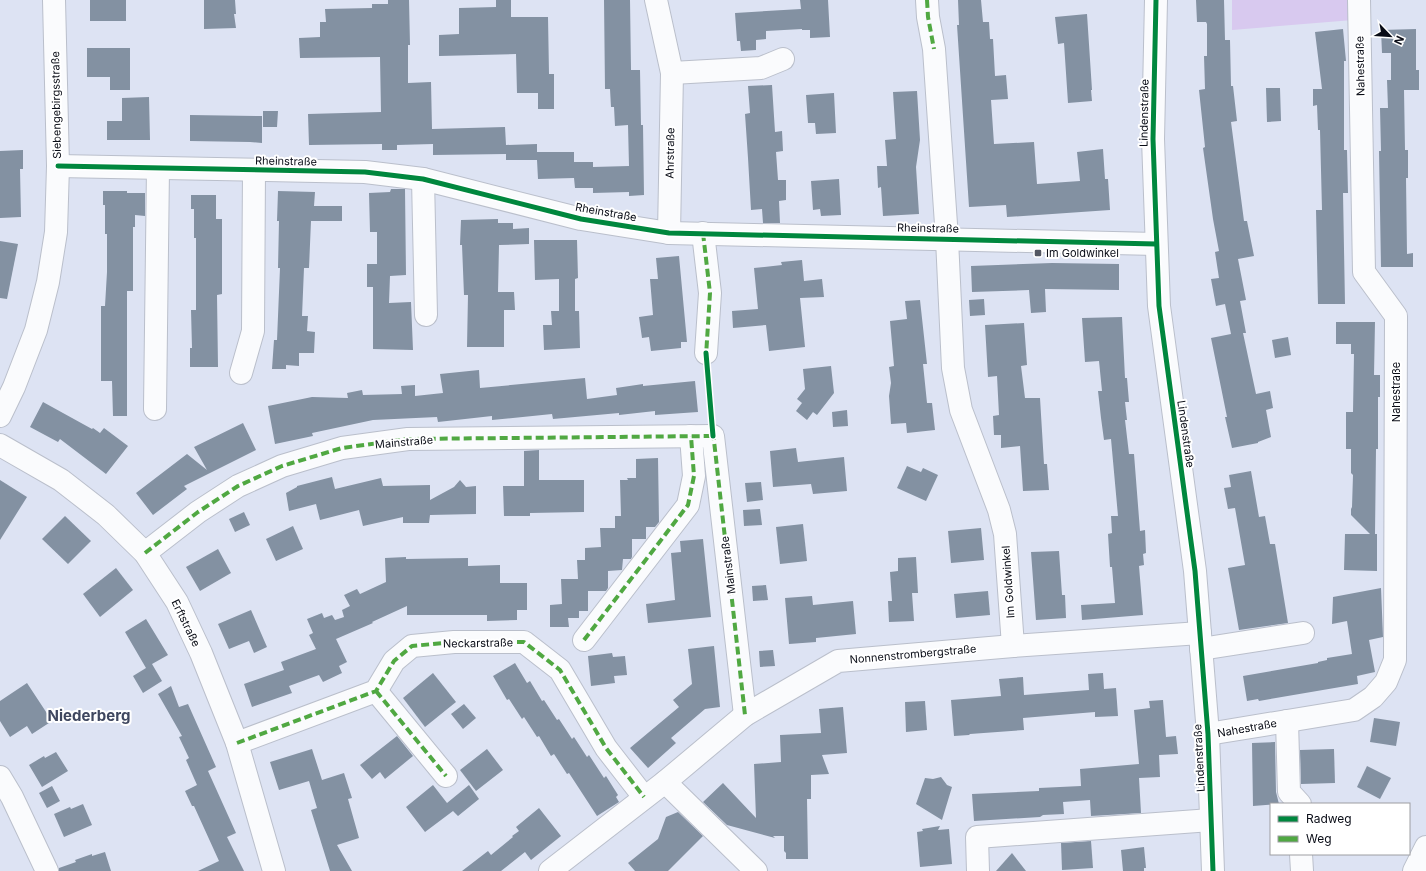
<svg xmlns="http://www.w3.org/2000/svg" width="1426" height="871" viewBox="0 0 1426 871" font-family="Inter,sans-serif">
  <rect width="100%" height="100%" fill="#dde3f3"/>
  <!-- green -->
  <path fill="#d8c9ef" d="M1232 0H1352L1353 20 1232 30Z"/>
  <!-- building -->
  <g fill="#8391a2">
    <rect x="90" y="0" width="36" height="21"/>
    <path d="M204 0H235L236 14H234L236 28 204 29Z"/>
    <path d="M388 0H409L410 45H408V83L431 82 432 129 505 127 506 145 537 144V152H574V162H593V167L629 166 628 125 615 126 614 107H611L610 89H605L604 0H630L631 70H640L641 125H643L644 195 629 196V192L593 193V188H575L574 178 538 179 537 160H506V154L433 155V144L397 145V150H382V144L309 145 308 114 381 112 380 57 300 58 299 38 320 37V22H326L325 9 372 8V4H388Z"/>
    <path d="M496 0H511V17H548L549 74H554V109H538V93H517L516 54 439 56V35L459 34V8L496 7Z"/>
    <path d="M800 0H828L830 37 810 38V30H802V29L766 31V39L756 40V50L741 51 740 41H737L735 13 801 9Z"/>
    <path d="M958 0H981L983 22H989L990 39H993L995 76 1006 75 1008 99 991 100 994 144 1034 142 1037 184 1080 181 1077 152 1103 149 1105 179H1108L1110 210 1007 217 1006 205 969 207 957 25H959Z"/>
    <path d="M1196 0H1224L1225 40H1230L1231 86H1233L1237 121 1231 122 1244 221H1247L1254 256 1238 259 1246 300 1240 301 1246 333H1243L1256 394 1270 391 1273 408 1266 410 1271 437 1258 442V443L1232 448 1225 417H1227L1211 338 1231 334 1225 304 1216 306 1211 279 1219 278 1215 252 1219 251 1213 219 1203 148 1205 147 1199 90 1205 89 1204 56H1207V24L1206 22H1197Z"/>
    <path d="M1087 14 1092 90H1091L1092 101 1068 103 1064 43 1058 44 1055 17Z"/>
    <path d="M1343 29 1346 61H1344V150H1347L1348 193H1343L1345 304H1318L1316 210H1322L1320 130H1318L1317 105 1313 106V89H1322L1315 32Z"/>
    <path d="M1416 29V70H1419V90H1404L1405 150H1408V178H1406L1407 254 1413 253V267H1381L1379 151H1381L1380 108H1388L1387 80H1391V53H1382L1381 30Z"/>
    <path d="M87 48H130V90H110V77H87Z"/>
    <path d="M772 85 775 132 782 131 783 151 776 152 778 180H786V200L779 201 780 223H763L762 209 751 210 748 158 745 114 750 113 748 86Z"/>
    <path d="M1266 88H1280L1281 121 1267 122Z"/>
    <path d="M917 91 920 140 916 167 919 214 883 216 881 187 878 188 877 166H887L885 140 896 139 893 92Z"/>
    <path d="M834 93 836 133 816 134 815 123H808L806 95Z"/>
    <path d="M149 97 150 140H107V121H122V98Z"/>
    <path d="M263 111H278L277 127H263Z"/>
    <path d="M190 115 262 116V143L250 142 190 141Z"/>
    <path d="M23 150V169H20L21 217 0 218V151Z"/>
    <path d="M839 179 841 215 821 216 820 209 813 210 811 181Z"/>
    <path d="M391 189H405L406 275 390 276 389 303 411 302 413 350 373 349V287H367V264H377V232H370L369 193 390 192Z"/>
    <path d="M103 191H127V193H145V216L135 215V227H133V291H127V416H113L112 381H101V306H105L107 272V234H105V205H103Z"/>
    <path d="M278 191 315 192 314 206H342V221H311L309 268H304L302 316H308L307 331 315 332 314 353H299V366L286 365V369H272L274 340H277L280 268H278L279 221H277Z"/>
    <path d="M191 195H216V219H222V294L217 295 218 367H190V348H192L191 310H196V238H194V209H191Z"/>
    <path d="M498 219V223H513V229L529 228V244L499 245 498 292H514L515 310H504V347H467L468 295H464L462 245H460L461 220Z"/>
    <path d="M534 240H577L578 278 575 279V311H579L580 348 544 350 543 325H552L551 311H559V279L535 280Z"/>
    <path d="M0 241 18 244 7 299 0 298Z"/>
    <path d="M679 256 687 342H681V348L651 351 649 337 642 338 639 317 653 315 650 279H658L656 258Z"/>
    <path d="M802 260 804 281 822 279 824 297 800 298 805 347 769 351 766 325 733 328 732 311 758 309 754 268 782 265 781 262Z"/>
    <path d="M1052 263 1119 264V290L1045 289 1046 312 1031 313 1029 290 972 292 971 266Z"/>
    <path d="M984 299 985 315 970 316 969 300Z"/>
    <path d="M920 300 927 364H923L927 403H932L935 430 907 433 906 423 891 424 889 396 891 383 889 367 894 366 890 321 907 319 905 301Z"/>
    <path d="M1122 317 1125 378H1127L1129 402H1125L1127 420H1125L1129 454H1134L1140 531 1145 530 1146 553 1143 554 1144 565 1139 566 1143 615 1082 620 1081 605 1115 603 1112 567H1110L1108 534 1112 533 1111 516H1118L1111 439 1104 440 1101 418 1098 391H1102L1099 361 1085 362 1082 318Z"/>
    <path d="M1336 322H1375L1374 375H1380V397H1378V449H1376L1375 534H1377V571L1344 570 1345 534H1370L1351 515V509L1352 507 1353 475 1351 473V449H1346V412H1353L1354 354H1351V344H1336Z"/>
    <path d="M1024 323 1027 365 1021 366 1025 398H1040L1044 464H1047L1049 490 1023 491 1020 446 1001 448V435H994L993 416 999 415 997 376 988 377 985 325Z"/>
    <path d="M1288 337 1291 355 1275 358 1272 340Z"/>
    <path d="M831 366 834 393 817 415 813 412 807 420 796 411 802 403 797 399 805 389 803 369Z"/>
    <path d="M479 370 480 388 585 378 587 399 617 395 616 388 643 384V386L695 381 698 412 655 415V411L619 415V413L553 419 552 414 492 420V416L438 422 437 417 373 420 312 433 313 436 275 444 268 406 312 397 348 398 347 393 362 390 363 395 402 394 401 386 415 385V396L443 393 440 374Z"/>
    <path d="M43 402 92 429 93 428 100 433 104 428 128 446 106 474 60 439 58 442 30 427Z"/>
    <path d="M847 410 848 426 833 427 832 412Z"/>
    <path d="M243 423 256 450 184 486 187 489 153 515 136 493 187 454 207 470 194 447Z"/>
    <path d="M796 448 798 462 844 457 847 491 813 494 811 484 773 487 770 451Z"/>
    <path d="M539 450V480H584V512L530 513V516H504L503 486H524V451Z"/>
    <path d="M658 458 659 522 655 527H646V539H632V557L631 559H623L622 570 608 571V588L606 591H588V611H579V618H568L569 627H550V605L562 604 561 579H578L577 560H585V548L601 547 600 528H615V516H621L620 480H628L627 478H636V459Z"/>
    <path d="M907 466 921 472 923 468 938 475 926 501 897 488Z"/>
    <path d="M1251 471 1259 517 1265 516 1270 544H1275L1288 623 1239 630 1228 568 1245 565 1235 508 1228 509 1224 488 1231 487 1229 475Z"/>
    <path d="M332 477 335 489 381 478 383 486 430 485V500L454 487 460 480 466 487 476 486V514L430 515 429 523H403V517L363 526 359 510 320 520 316 504 289 511 286 493 297 487V486Z"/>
    <path d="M0 480 27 497 0 540Z"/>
    <path d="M761 482 763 500 747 502 745 483Z"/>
    <path d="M760 509 762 525 744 526 743 510Z"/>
    <path d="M244 512 250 525 235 532 229 519Z"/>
    <path d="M65 516 91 541 68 564 42 539Z"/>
    <path d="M803 524 807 561 780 564 776 527Z"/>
    <path d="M293 526 303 549 276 561 266 539Z"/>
    <path d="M981 528 984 560 951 563 948 531Z"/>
    <path d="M703 539 711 617 648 623 646 604 675 600 671 553 681 552 680 541Z"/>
    <path d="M218 549 231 573 200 591 186 567Z"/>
    <path d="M1059 551 1062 595H1065L1066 618 1036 620 1031 552Z"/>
    <path d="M406 557V559L468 558V566L500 565V583H527V610H517V620L487 621V615H407V606L372 622 373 623 336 639 347 662 339 666 342 673 323 682 319 675 289 686 292 693 252 707 244 684 284 670 281 662 316 649 309 635 313 633 307 619 322 613 324 618 332 615 335 620 344 617 342 610 350 606 344 595 357 589 360 594 386 582 385 558Z"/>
    <path d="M916 557 918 593H912L914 621 889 622 888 601H892L890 572 898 571V558Z"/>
    <path d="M116 568 133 590 100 617 83 594Z"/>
    <path d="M766 585 768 600 753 601 752 586Z"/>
    <path d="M1381 588 1383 637 1369 640 1375 672 1357 676 1358 684 1259 701 1258 699 1247 701 1243 676 1318 663V662L1327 660V658L1352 654 1347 621 1332 624 1333 597Z"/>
    <path d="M988 591 990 615 956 618 954 594Z"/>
    <path d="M812 596 813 605 853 601 856 634 816 638V642L789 644 785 598Z"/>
    <path d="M251 610 267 647 254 653 249 641 229 649 218 624Z"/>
    <path d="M146 619 168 655 152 664 162 681 143 693 133 676 146 668 125 632Z"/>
    <path d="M714 646 720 707 705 709 671 738 676 743 648 768 630 748 679 707 673 700 692 684 688 649Z"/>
    <path d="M773 650 775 666 760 667 759 651Z"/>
    <path d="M612 653 613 657 625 656 627 675 614 676 615 683 591 686 588 656Z"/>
    <path d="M515 663 527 683 530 681 542 701 544 700 557 720 559 719 572 739 574 737 587 757 589 755 604 778 606 776 618 795 616 797 619 802 597 816 569 773 567 774 554 754 551 756 539 736 537 737 524 717 522 719 509 699 507 700 493 676Z"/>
    <path d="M433 673 456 702 425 727 403 698Z"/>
    <path d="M1103 673 1104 689 1116 688 1118 716 1095 717V712L1023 718 1024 730 970 734 969 735 954 736 951 700 1001 696 999 679 1023 677 1024 695 1089 690 1088 674Z"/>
    <path d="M27 683 52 721 32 734 27 726 10 737 0 721V701Z"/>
    <path d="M171 686 179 707 188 704 216 767 208 771 236 833 227 837 244 871H198L219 861 194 806H192L185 791 197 785 186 760 189 758 179 737 182 736 158 694Z"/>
    <path d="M1163 700 1166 737 1176 736 1178 754 1159 755 1160 777 1139 778 1141 813 1091 816 1090 800 1063 802 1064 814 1043 815 1040 817 974 821 972 794 1039 791V788L1081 786 1080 769 1139 764 1134 710 1150 708 1149 701Z"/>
    <path d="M925 701 927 730 906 732 905 702Z"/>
    <path d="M464 704 476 718 463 729 451 714Z"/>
    <path d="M843 707 847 753 822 755 829 774 811 775V799H807L808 859H786V853L784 851V836H773L775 838 727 825 703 802 723 783 756 818 754 764 781 762 780 735 821 733 819 709Z"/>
    <path d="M1374 718 1400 722 1396 746 1370 742Z"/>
    <path d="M397 736 413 756 385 779 380 772 372 779 360 765Z"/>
    <path d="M1275 742 1276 792 1279 804 1253 806 1252 743Z"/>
    <path d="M312 749 322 780 344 773 352 798 348 799 359 838 337 845 352 871H330L311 810 317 808 309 781 279 790 270 762Z"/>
    <path d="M487 749 503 770 476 791 460 770Z"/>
    <path d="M1334 749 1335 783 1301 784 1300 750Z"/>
    <path d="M56 752 68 771 42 787 29 765 44 756 45 758Z"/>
    <path d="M1367 766 1391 778 1380 799 1357 787Z"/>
    <path d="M941 777 947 785 952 787 942 820 916 804 925 778 933 779Z"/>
    <path d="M433 785 447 803 469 785 479 799 458 816 453 811 425 832 406 807Z"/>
    <path d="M52 786 60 801 47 808 39 793Z"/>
    <path d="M83 804 92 825 64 837 54 814 70 807 71 809Z"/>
    <path d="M539 808 561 836 531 860 525 852 501 871H462L488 851 491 855 513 837 512 836 519 831 516 827Z"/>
    <path d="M678 812 703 836 668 871H635L628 863 658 839 666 817Z"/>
    <path d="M940 826 938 830 949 829 952 864 920 867 917 832 923 831 922 829Z"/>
    <path d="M1091 841 1093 868 1062 870 1061 843Z"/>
    <path d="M1144 847 1146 868H1144V871H1123L1121 850Z"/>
    <path d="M105 852 111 871H59V868L76 862 75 860 92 854V856Z"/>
    <path d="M1012 853 1026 871H996Z"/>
  </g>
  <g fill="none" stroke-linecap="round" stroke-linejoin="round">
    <!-- minor casing -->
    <g stroke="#babfcb" stroke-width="24">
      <g id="minor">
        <path d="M656 0 672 73 669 233"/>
        <path d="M927 0 928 17 934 49 947 239 953 368 961 410 999 510 1005 534 1013 646"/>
        <path d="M1156 0 1153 139 1159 306 1195 571 1208 734 1213 871"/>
        <path d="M672 73 761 68 783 59"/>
        <path d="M58 166 365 172 423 179 581 219 669 233 1156 244"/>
        <path d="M423 179 426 315"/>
        <path d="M703 233 710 293 706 353"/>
        <path d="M241 373 253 331 254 170"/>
        <path d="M155 409 158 168"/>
        <path d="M0 416 14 387 36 330 48 282 56 232 58 166 54 0"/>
        <path d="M0 445 61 480 106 515 145 553 177 602 201 653 237 743 274 871"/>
        <path d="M145 553 198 512 238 486 282 466 342 448 408 439 713 436 745 715"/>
        <path d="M584 640 688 505 694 476 691 436"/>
        <path d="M1201 649 1303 633"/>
        <path d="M376 691 446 776"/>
        <path d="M1287 721 1289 792 1300 804"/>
        <path d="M1208 734 1354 710 1373 697 1386 682 1395 660 1396 316 1364 272 1359 0"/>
        <path d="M237 743 376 691 394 661 412 646 454 642H524L560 670 606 748 644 797"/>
        <path d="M0 777 12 797 47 871"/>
        <path d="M665 782 756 871"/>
        <path d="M1301 854 1302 871"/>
        <path d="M550 871 665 782 745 715 838 661 1013 646 1200 633"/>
        <path d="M978 871 977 837 1211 820"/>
        <path d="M1414 871 1426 847"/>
      </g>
    </g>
    <!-- minor -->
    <use href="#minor" stroke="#fafbfd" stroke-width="22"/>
    <!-- quiet -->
    <g stroke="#50a842" stroke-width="4" stroke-dasharray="8 4" stroke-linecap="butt">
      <path d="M927 0 928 17 934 49"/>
      <path d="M703 233 710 293 706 356"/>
      <path d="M713 432 745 715"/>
      <path d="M145 553 198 512 238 486 282 466 342 448 408 439 713 436"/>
      <path d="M584 640 688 505 694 476 691 436"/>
      <path d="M376 691 446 776"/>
      <path d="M237 743 376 691 394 661 412 646 454 642H524L560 670 606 748 644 797"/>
    </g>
    <!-- cycleway casing -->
    <g stroke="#fff" stroke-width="8">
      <g id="cycleway">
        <path d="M1156 0 1153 139 1159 306 1195 571 1208 734 1213 871"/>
        <path d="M58 166 365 172 423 179 581 219 669 233 1156 244"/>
        <path d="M706 353 713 436"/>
      </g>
    </g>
    <!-- cycleway -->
    <use href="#cycleway" stroke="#00873e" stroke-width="5"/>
  </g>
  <!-- markers -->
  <rect fill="#535763" stroke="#fff" stroke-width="1.5" x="1034" y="249" width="8" height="8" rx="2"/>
  <g text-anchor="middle" stroke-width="4" stroke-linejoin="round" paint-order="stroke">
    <!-- street labels -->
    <g font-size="11" fill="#090c16" stroke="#fff">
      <text transform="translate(1360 66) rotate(-91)" y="4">Nahestraße</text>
      <text transform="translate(56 105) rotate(-91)" y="4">Siebengebirgsstraße</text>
      <text transform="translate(1144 113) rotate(-89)" y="4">Lindenstraße</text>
      <text transform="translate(670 153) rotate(-89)" y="4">Ahrstraße</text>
      <text transform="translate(286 161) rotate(1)" y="4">Rheinstraße</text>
      <text transform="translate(606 212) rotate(10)" y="4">Rheinstraße</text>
      <text transform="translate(928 228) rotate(1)" y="4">Rheinstraße</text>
      <text transform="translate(1396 392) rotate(-90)" y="4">Nahestraße</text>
      <text transform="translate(1186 434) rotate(82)" y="4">Lindenstraße</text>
      <text transform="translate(404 442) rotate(-5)" y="4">Mainstraße</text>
      <text transform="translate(728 565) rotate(-97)" y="4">Mainstraße</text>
      <text transform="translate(1008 582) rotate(-94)" y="4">Im Goldwinkel</text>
      <text transform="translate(186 623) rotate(64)" y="4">Erftstraße</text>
      <text transform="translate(478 643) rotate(-1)" y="4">Neckarstraße</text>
      <text transform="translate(913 654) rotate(-5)" y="4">Nonnenstrombergstraße</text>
      <text transform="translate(1247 728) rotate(-10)" y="4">Nahestraße</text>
      <text transform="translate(1199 758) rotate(-93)" y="4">Lindenstraße</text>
    </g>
    <!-- poi labels -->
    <g font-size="11" fill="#090c16" stroke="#fff" text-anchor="start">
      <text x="1046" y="257">Im Goldwinkel</text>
    </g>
    <!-- district labels -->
    <g font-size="15" font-weight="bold" fill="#3f475f" stroke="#fff">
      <text x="89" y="721">Niederberg</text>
    </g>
  </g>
  <!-- legend -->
  <rect x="1270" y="803" width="140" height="52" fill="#ffffff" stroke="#9d9ea2"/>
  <rect x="1278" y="816" width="20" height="6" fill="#00873e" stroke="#9d9ea2"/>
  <text x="1306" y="823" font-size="12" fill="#090c16">Radweg</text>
  <rect x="1278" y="836" width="20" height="6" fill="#50a842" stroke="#9d9ea2"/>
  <text x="1306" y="843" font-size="12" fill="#090c16">Weg</text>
  <!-- north arrow -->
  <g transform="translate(1390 36) rotate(115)" stroke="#ffffff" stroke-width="3" paint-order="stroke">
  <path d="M0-3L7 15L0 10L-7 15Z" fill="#090c16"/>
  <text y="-6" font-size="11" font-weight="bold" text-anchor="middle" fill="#090c16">N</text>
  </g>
</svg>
